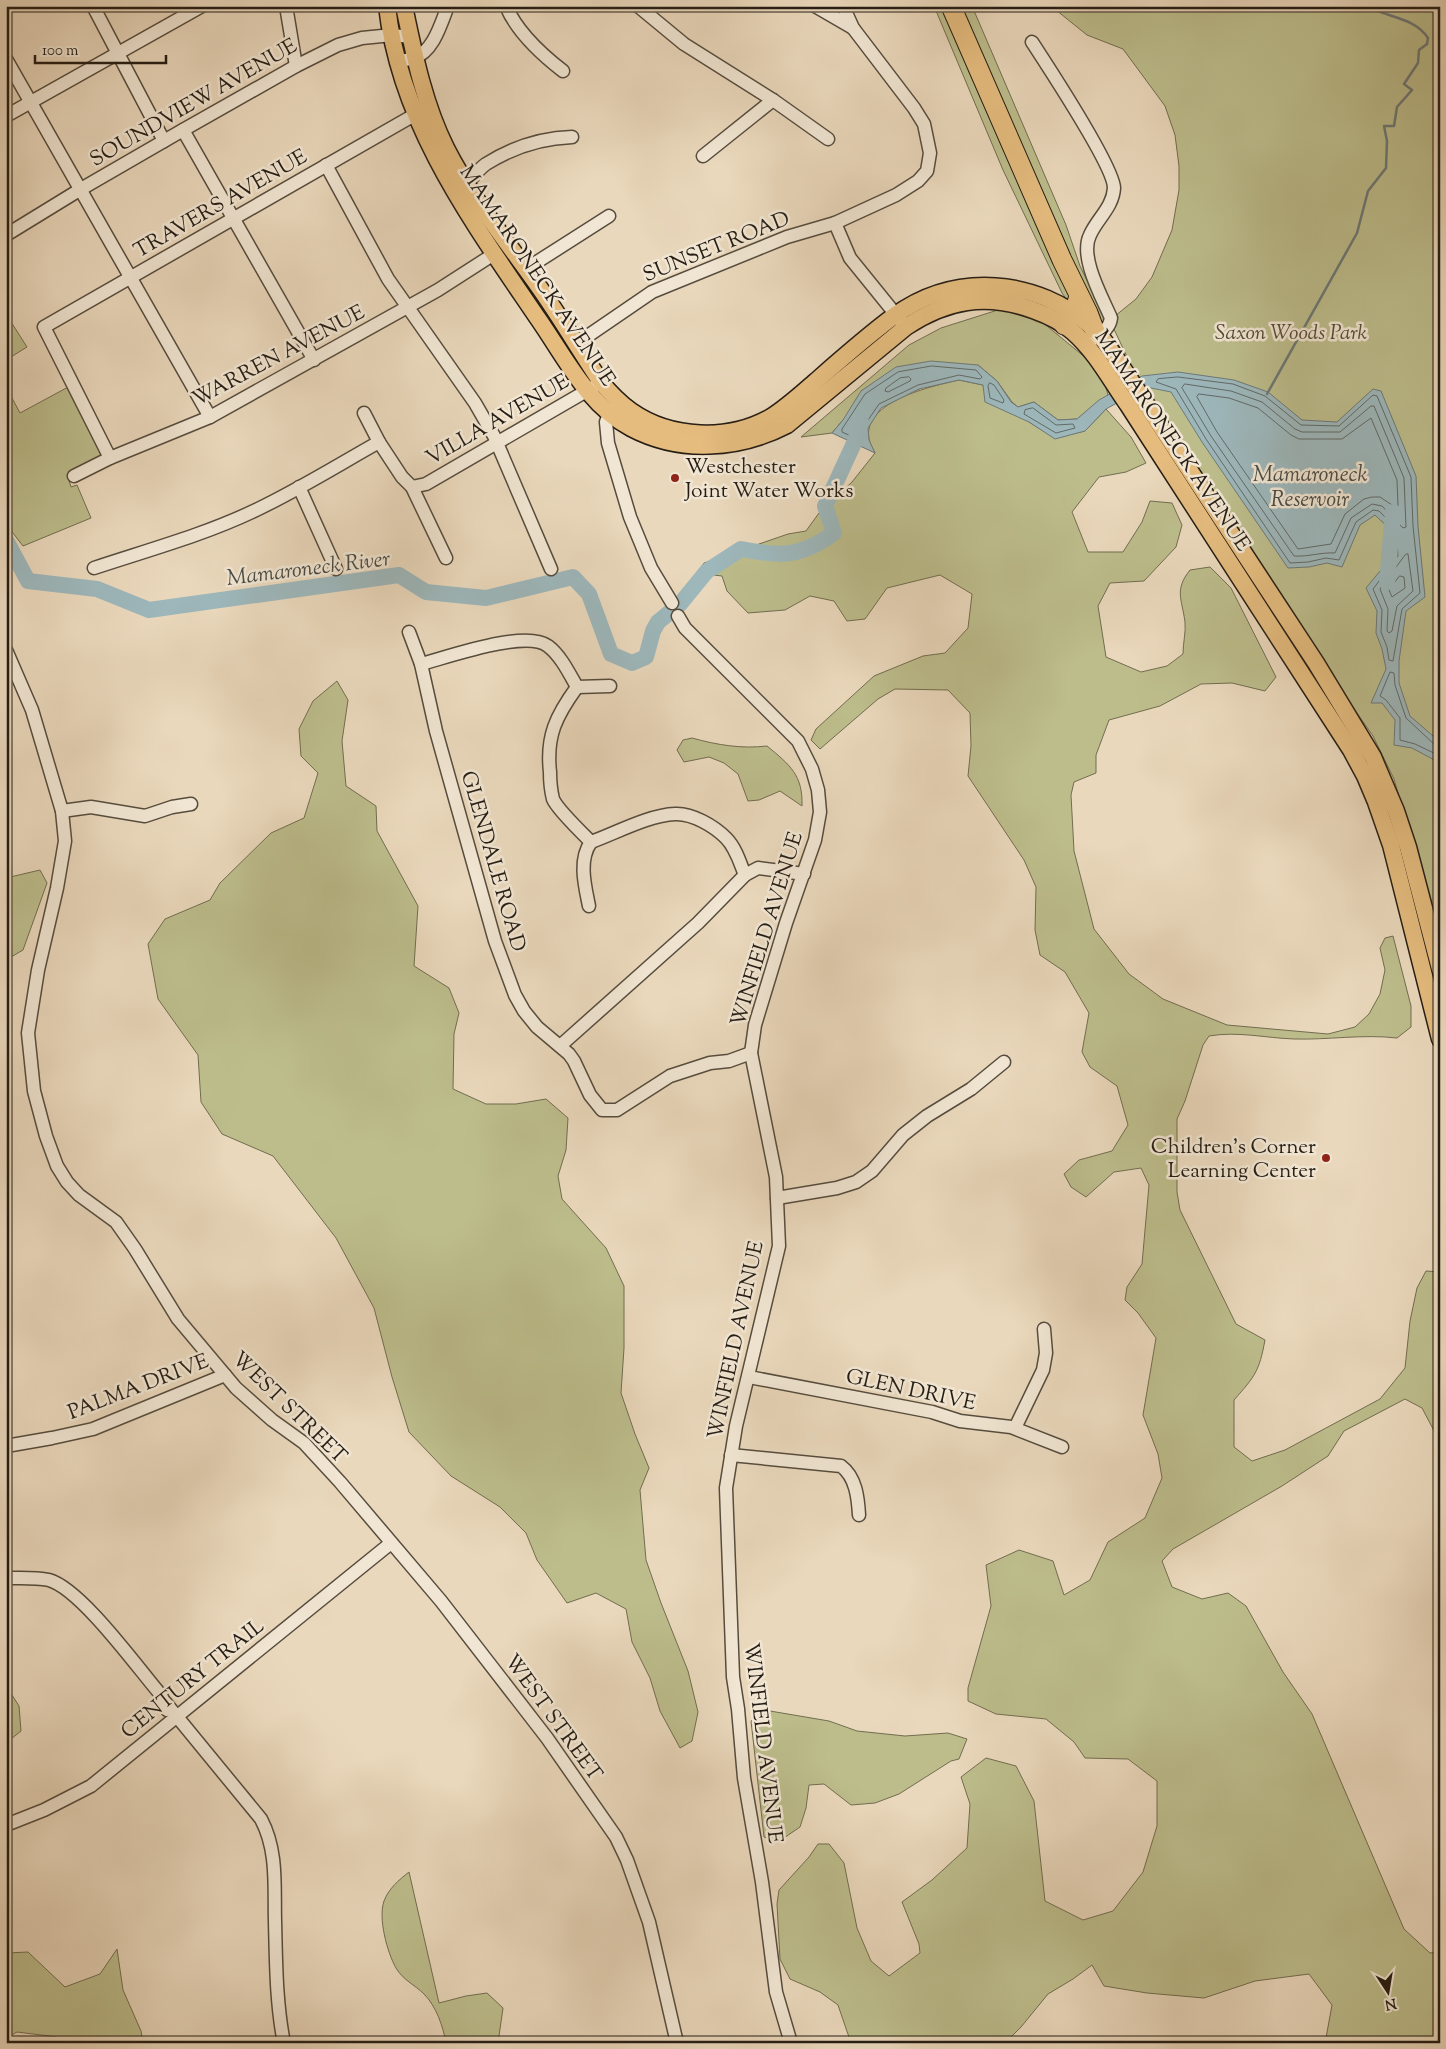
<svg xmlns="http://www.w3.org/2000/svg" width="1446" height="2049" viewBox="0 0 1446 2049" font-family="'Sorts Mill Goudy',serif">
  <rect width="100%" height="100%" fill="#ead8bc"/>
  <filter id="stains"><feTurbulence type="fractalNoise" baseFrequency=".004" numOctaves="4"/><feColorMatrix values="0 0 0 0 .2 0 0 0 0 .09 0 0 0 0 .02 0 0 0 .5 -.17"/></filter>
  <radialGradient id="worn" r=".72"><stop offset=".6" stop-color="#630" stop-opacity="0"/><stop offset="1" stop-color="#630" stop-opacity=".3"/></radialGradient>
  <!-- green -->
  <g fill="#bdbd8c" stroke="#716d50">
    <path d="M934 6H943L1071 299 1067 300 1062 293 1003 170Z"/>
    <path d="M961 6H972L1066 225 1080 266 1104 316V322L1102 323 1063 243Z"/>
    <path d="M1051 6H1440V941L1394 779 1373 736 1324 666 1146 387H1148L1137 378 1113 327 1115 316 1136 299 1152 277 1172 230 1179 190V166L1175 135 1165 106 1123 49 1087 35Z"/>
    <path d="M1001 309 1030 312 1092 363 1104 380 1108 395 1077 419 1058 420 1034 402 1018 407 1012 402 997 381 978 365 843 420 832 433 801 437 909 345 941 328Z"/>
    <path d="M6 314 27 347 6 360Z"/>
    <path d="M959 380 983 385 1029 422 1055 438 1085 431 1106 409 1131 437 1146 463 1126 472 1099 477 1072 512 1088 552H1123L1142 522 1150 501 1172 503 1182 525 1176 547 1144 581 1110 583 1098 606 1106 657 1141 672 1167 666 1183 654C1183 643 1186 632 1185 622 1182 599 1174 590 1190 570L1210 567 1231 588 1276 677 1265 691 1232 683 1201 684 1160 706 1109 720 1096 755V773L1074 782 1071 795 1074 851 1094 929 1129 974 1163 999 1227 1025 1328 1034 1355 1027 1369 1014 1380 994 1385 970 1380 948 1385 938 1393 936 1411 1006V1027L1397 1038C1363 1034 1328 1040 1294 1039 1265 1038 1238 1031 1209 1036L1203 1045 1185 1101 1177 1119V1192L1180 1210 1236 1324 1265 1340C1259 1372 1255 1376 1234 1400V1447L1252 1461 1285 1450 1380 1399 1405 1368 1410 1321 1417 1288 1426 1271 1440 1272V1442L1422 1408 1405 1399 1344 1431 1328 1456 1282 1486 1173 1549 1162 1561 1172 1587 1202 1599 1228 1593 1246 1606 1283 1672 1312 1714 1404 1929 1430 1953 1440 1952V2043H1332L1326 2038 1332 2005 1309 1974 1255 1981 1204 1998 1147 1993 1104 1986 1092 1965 1073 1979 1048 1994 1021 2027 1005 2043H851L838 2005 820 1992 790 1979 780 1959 777 1904 779 1890 809 1857 818 1844H829L844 1863 857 1928 871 1961 889 1976 920 1953 919 1944 902 1902 932 1880 967 1848 970 1804 961 1777 986 1758 1016 1766 1034 1801 1045 1901 1083 1920 1113 1911 1143 1872 1157 1826V1781L1128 1759 1085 1758 1074 1742 1046 1719 996 1714 968 1701V1688L991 1606 986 1565 1019 1550 1053 1561 1064 1595 1090 1580 1108 1542 1145 1518 1162 1478 1158 1454 1143 1415 1156 1338 1138 1313 1125 1300 1127 1287 1142 1264 1149 1185 1141 1168 1114 1172 1086 1197 1071 1187 1064 1174 1079 1160 1112 1151 1128 1125 1117 1086 1090 1067 1082 1052 1089 1013 1065 972 1040 955 1035 930 1036 887 1024 860 968 776 971 746 970 713 948 690 895 689 878 699 820 749 811 740 816 729 874 676 923 656 945 653 968 628 972 594 940 575 887 588 865 619 847 621 834 601 810 596 785 610 748 613 727 591 722 576 697 573 704 563 788 534 806 531 819 513 852 482 875 453C873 449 870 444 869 439 862 401 933 386 959 380Z"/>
    <path d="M70 386 106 456 67 474 71 487 77 485 91 518 23 546 6 524V387L20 413Z"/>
    <path d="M337 681 348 700 342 741 346 786 376 806 377 831 418 906 414 966 449 988 459 1013 454 1034 453 1089 486 1104H516L546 1099 568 1118 566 1150 558 1176 562 1199 606 1248 624 1286V1348L621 1393 635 1434 649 1468 640 1490 646 1560 661 1603 688 1671 698 1712 692 1741 680 1748 660 1711 650 1678 632 1642 626 1609 596 1593 567 1603 537 1560 526 1533 500 1507 451 1476 409 1432 392 1377 374 1308 336 1238 273 1156 222 1134 201 1102 198 1055 158 999 148 944 165 919 210 900 220 883 271 833 304 818 318 773 301 756 299 729 313 701Z"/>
    <path d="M692 738C717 745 742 749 767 746 790 765 803 775 802 806L780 791 759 800 748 801 738 774 724 763 709 757 684 762 677 750 683 740Z"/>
    <path d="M40 870 47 883 23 950 6 960V878Z"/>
    <path d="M6 1692H10L19 1706 21 1731 6 1743Z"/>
    <path d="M770 1711 829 1721 857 1731 905 1736 948 1733 967 1739 959 1759 951 1761 899 1794 875 1803 851 1805 824 1784 809 1785 806 1808 800 1827 778 1842 764 1837 751 1721Z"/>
    <path d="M409 1872 439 2003 466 1996 487 1993 503 2008 498 2043H446C443 2026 436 2006 424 1994 415 1985 403 1980 396 1968 387 1952 378 1918 384 1901 389 1888 399 1880 409 1872Z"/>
    <path d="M117 1949 123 1990 141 2031 143 2043H62L57 2037 17 2032 6 2038V1953L28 1952 65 1987 100 1974Z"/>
  </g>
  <!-- water -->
  <path fill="#9db7bb" stroke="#6d7978" d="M931 361 978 365 997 381 1011 402 1018 407 1034 402 1058 420 1077 419 1099 400 1142 376 1178 372 1234 380 1268 392 1302 420 1337 422 1373 389 1381 391 1416 476 1418 526 1425 597 1406 611 1399 661V683L1410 716 1440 742V763L1412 748 1394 745 1395 720 1382 703H1371L1386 669 1382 649 1376 633 1377 611 1366 588 1394 554 1391 530 1375 515 1360 525 1342 567 1327 563 1309 567 1288 568 1202 442 1171 392 1146 387 1106 409 1085 431 1055 439 1029 422 985 402 983 385 959 380 919 389 881 408 868 428 869 440 875 453 832 433 843 420 861 391 896 367Z"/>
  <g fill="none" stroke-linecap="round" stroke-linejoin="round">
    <!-- shore -->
    <g stroke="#616a68" stroke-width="1">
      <path d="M932 366 976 370 982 377 980 379 959 375 918 385 879 404 864 426 862 441 842 432V429L865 394 898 372Z"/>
      <path d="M909 377 911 379 910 381 888 392 885 391 886 388 900 378Z"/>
      <path d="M1178 377 1233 384 1265 396 1301 425 1339 426 1373 395 1377 396 1411 477 1413 526 1420 593 1402 609 1393 661 1389 660 1387 647 1381 632 1382 610 1373 589 1398 556 1396 528 1379 511 1373 510 1356 522 1339 560 1326 558 1308 562 1290 563 1206 439 1176 389 1156 382 1158 379Z"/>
      <path d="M990 383 994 385 1004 400 1003 403 990 398 988 386Z"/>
      <path d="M1185 384 1231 391 1262 402 1295 429 1302 432H1340L1371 406H1374L1404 478 1406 527 1403 528 1382 506 1372 504 1351 518 1335 553C1322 552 1308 557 1294 556L1211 436 1182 388Z"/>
      <path d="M1199 394 1229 398 1258 408 1291 435 1299 439H1342L1371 418 1397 480 1398 506 1395 507 1380 497H1372L1364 499 1345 514 1331 544 1298 549 1217 432 1197 397Z"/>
      <path d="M1033 408 1056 425 1073 424 1075 428 1056 433 1024 414 1025 410Z"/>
      <path d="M1408 554 1413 591 1397 606 1392 631 1389 633 1387 631 1388 609 1380 589 1405 555Z"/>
      <path d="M1400 576 1404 577 1405 588 1392 597 1389 590Z"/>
      <path d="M1440 746 1435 745 1406 718 1395 685 1394 673 1390 672 1380 696 1386 700 1400 718V740L1415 744 1440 756"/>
    </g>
    <!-- stream -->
    <path stroke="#6d7978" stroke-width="2.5" d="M1267 394 1357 233 1368 191 1386 168 1387 141 1384 126H1394L1397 107 1412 90 1404 84 1418 63 1419 50 1427 44 1428 38C1415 18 1390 18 1371 8L1370 6"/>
    <!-- river -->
    <g stroke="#9db7bb" stroke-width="16">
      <path d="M6 540 28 581 97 589 149 610 399 575 426 592 486 598 573 577 589 594 611 654 632 663 646 657 653 631 658 622 680 604 707 571 741 549C781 557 801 557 834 533L825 506 855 441 861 422"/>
      <path d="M1387 582 1393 512"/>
    </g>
    <!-- minor casing -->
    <g stroke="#564c3e" stroke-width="15">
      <g id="minor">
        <path d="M93 6 164 141"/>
        <path d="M286 6 296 66"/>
        <path d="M506 6C517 32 541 54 563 71"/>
        <path d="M638 6 684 44 773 100 828 139"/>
        <path d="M815 6 853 28"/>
        <path d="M1032 42C1047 65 1114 167 1114 188 1113 207 1097 219 1090 235 1079 257 1102 297 1111 318 1110 328 1101 334 1094 339"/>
        <path d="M6 59 210 417"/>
        <path d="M399 61C404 60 409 60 414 58 434 51 441 23 448 6"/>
        <path d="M6 116 202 6"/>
        <path d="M183 130 314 360"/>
        <path d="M703 156 773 100"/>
        <path d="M326 165 388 279 475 403 494 436 551 569"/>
        <path d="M467 183C473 177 479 169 486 164 513 147 541 138 572 137"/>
        <path d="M835 223 850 258 901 321"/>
        <path d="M6 235 81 189 183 130 296 66 338 45 362 38 392 35 411 37"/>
        <path d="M526 269 609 216"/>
        <path d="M576 344 652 292 787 237 835 223 896 195 918 181 927 171 930 153 924 124 914 108 853 28 843 6"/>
        <path d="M615 408 609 414 606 422 608 443 630 517 651 568 672 603"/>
        <path d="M364 413 379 442 402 477 412 487 446 558"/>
        <path d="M110 458 44 327 416 114"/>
        <path d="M74 476 110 458 210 417 438 290 494 254"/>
        <path d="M299 487 336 569"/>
        <path d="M412 487 426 484 595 386"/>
        <path d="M94 568C148 550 204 535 256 510 298 490 338 465 379 442"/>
        <path d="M678 616 685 628 798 741 812 769 818 790 820 812 815 840 786 923 755 1025 751 1053 776 1177 779 1246 736 1426 726 1488 733 1677 738 1709 744 1778 762 1882 776 1992 791 2043"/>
        <path d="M409 632 421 664 436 731 495 941 515 995 524 1011 537 1027 569 1054 574 1061 590 1095 602 1110H617L670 1076 710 1063 729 1061 751 1053"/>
        <path d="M6 650 32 710 62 811 65 841 57 888 38 970 28 1033 34 1091 46 1136 57 1166 67 1182 79 1195 116 1222 135 1249 178 1319 236 1388 272 1420 304 1443 340 1482 441 1601 547 1738 616 1837 627 1860 649 1922 677 2043"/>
        <path d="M421 664C448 657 526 629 548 646 561 656 569 673 577 687 556 716 546 736 550 772 550 781 551 791 553 799 557 809 583 834 591 842 616 833 649 815 675 814 692 813 714 826 726 838 736 848 740 863 745 875"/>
        <path d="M577 687 610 686"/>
        <path d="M62 811 91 807 145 816 172 807 191 804"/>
        <path d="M589 906C585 886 578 860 591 842"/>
        <path d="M560 1046 698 923 745 875 758 868 804 874"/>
        <path d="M777 1198 837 1188 856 1182 872 1171 903 1135 927 1116 971 1089 1004 1062"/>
        <path d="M749 1377 932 1412 960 1421 1011 1427 1062 1447"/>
        <path d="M1015 1428 1043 1370 1046 1353 1044 1329"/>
        <path d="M6 1446 52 1438 93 1429 225 1375"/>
        <path d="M731 1455 841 1466C856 1477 858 1498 859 1515"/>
        <path d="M6 1578C20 1578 35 1577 49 1580 81 1589 137 1667 161 1695L167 1710"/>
        <path d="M165 1702 261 1819C278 1851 274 1886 275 1921 276 1961 276 2003 284 2043"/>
        <path d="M6 1825 44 1810 91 1786 391 1543"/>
      </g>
    </g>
    <!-- major casing -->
    <g stroke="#251d14" stroke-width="19">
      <g id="major">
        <path d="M387 6C400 125 474 224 539 320 566 359 588 405 631 428 680 454 739 450 787 425L906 327C946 300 986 293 1033 310 1047 315 1062 322 1073 332 1096 352 1111 381 1128 405L1351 750 1365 776 1376 802 1391 845 1440 1039"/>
        <path d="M404 6C414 54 424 104 446 148 471 197 507 242 539 287 561 318 580 351 601 382 610 393 620 403 631 411 671 439 729 441 771 417 787 407 802 393 816 381 841 359 867 336 894 316 956 271 1037 278 1093 328 1102 336 1109 348 1116 358L1316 663 1373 757 1396 811 1408 847 1440 969"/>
      </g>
    </g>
    <!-- highway casing -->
    <g stroke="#251d14" stroke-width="21">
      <g id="highway">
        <path d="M951 6 1062 260 1088 313 1094 329"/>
        <path d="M1064 325 1074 313 1079 296"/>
      </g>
    </g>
    <!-- minor -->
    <use href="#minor" stroke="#f1e6d3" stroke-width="12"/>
    <!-- major -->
    <use href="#major" stroke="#e5bc7e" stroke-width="16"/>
    <!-- highway -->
    <use href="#highway" stroke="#e5bc7e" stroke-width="19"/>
  </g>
  <!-- markers -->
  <g fill="#8f2418" stroke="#f1e6d3" stroke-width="2">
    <circle cx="675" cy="478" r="5"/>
    <circle cx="1326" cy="1158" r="5"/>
  </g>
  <g text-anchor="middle" stroke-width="5" stroke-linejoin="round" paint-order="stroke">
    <!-- street labels -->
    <g font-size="21" fill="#251d14" stroke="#f1e6d3">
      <text transform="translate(193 102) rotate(-30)" y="7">SOUNDVIEW AVENUE</text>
      <text transform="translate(220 203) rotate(-30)" y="7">TRAVERS AVENUE</text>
      <text transform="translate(716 246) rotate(-22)" y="7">SUNSET ROAD</text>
      <text transform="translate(538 275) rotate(56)" y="7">MAMARONECK AVENUE</text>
      <text transform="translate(278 355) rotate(-28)" y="7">WARREN AVENUE</text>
      <text transform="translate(497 419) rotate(-30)" y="7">VILLA AVENUE</text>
      <text transform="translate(1173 440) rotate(56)" y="7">MAMARONECK AVENUE</text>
      <text transform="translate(494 861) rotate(74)" y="7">GLENDALE ROAD</text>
      <text transform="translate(766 929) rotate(-73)" y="7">WINFIELD AVENUE</text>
      <text transform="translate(735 1340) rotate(-78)" y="7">WINFIELD AVENUE</text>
      <text transform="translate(138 1386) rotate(-21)" y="7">PALMA DRIVE</text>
      <text transform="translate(911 1389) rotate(12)" y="7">GLEN DRIVE</text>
      <text transform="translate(290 1407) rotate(44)" y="7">WEST STREET</text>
      <text transform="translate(192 1678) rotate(-39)" y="7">CENTURY TRAIL</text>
      <text transform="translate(554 1717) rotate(54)" y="7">WEST STREET</text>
      <text transform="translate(764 1743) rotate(83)" y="7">WINFIELD AVENUE</text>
    </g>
    <!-- park labels -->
    <g font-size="21" font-style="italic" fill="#534d38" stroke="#f1e6d3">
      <text x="1291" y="339">Saxon Woods Park</text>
    </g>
    <!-- poi labels -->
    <g font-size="21" fill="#251d14" stroke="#f1e6d3" text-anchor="start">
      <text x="685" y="473">Westchester<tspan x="685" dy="24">Joint Water Works</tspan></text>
      <text x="1316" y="1153" text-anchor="end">Children's Corner<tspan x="1316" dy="24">Learning Center</tspan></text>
    </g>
    <!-- water labels -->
    <g font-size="22" font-style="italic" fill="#494b46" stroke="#f1e6d3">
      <text x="1310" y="481">Mamaroneck<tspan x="1310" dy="25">Reservoir</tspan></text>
      <text transform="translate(308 567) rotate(-7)" y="8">Mamaroneck River</text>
    </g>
  </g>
  <!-- margin -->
  <rect width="1446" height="2049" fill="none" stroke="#ead8bc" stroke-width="25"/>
  <rect x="8" y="8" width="1431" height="2034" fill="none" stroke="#251d14" stroke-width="2.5"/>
  <rect x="12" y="12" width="1421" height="2024" fill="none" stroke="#251d14"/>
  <!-- north arrow -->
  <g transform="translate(1388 1992) rotate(168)" stroke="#f1e6d3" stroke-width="4" paint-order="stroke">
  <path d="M0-4L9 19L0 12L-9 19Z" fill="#251d14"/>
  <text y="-8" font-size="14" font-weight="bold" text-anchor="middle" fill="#251d14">N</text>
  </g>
  <!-- scale -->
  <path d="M35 55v8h131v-8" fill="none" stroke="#251d14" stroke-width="2.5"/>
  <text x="42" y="55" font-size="15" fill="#251d14" stroke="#f1e6d3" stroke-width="4" paint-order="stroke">100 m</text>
  <rect width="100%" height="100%" filter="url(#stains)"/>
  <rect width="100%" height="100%" fill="url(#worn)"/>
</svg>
